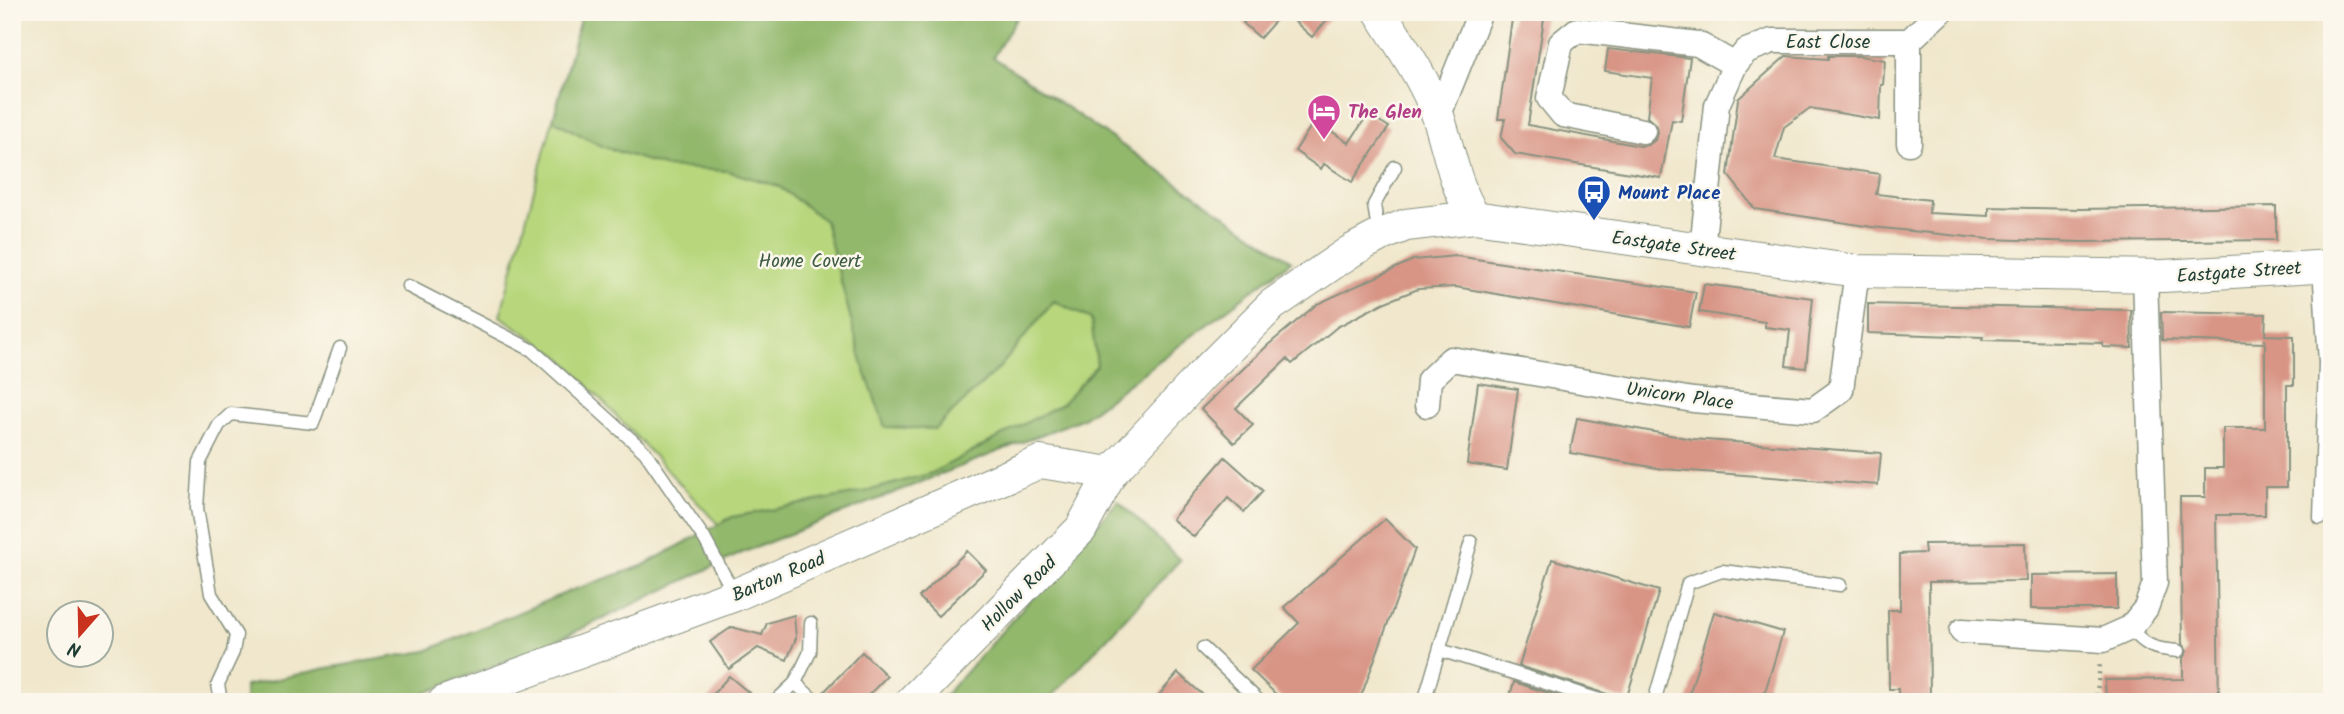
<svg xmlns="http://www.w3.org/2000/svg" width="2344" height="714" viewBox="0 0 2344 714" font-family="Kalam,sans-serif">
  <rect width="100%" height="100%" fill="#fbf7ec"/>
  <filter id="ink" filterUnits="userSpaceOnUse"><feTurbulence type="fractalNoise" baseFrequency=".0143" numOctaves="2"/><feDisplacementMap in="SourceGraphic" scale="14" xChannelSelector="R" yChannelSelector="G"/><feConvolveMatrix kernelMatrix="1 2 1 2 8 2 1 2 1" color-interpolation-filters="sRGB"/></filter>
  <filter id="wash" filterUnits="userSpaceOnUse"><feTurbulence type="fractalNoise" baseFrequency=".00686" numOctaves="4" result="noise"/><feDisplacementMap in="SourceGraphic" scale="28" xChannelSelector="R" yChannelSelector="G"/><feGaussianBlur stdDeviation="1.57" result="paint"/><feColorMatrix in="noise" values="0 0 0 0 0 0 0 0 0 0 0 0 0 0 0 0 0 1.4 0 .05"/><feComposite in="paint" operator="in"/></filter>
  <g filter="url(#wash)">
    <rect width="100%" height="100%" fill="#f0e7cc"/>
    <!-- green -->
    <path fill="#b8d77d" stroke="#6c8a58" stroke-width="2" d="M582 12H1020L993 57 1291 261 1083 418 744 552 562 358 500 316Z"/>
    <!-- forest -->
    <g fill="#92b86c" stroke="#587a50" stroke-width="2">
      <path d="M582 12H1020L993 57 1291 261 1083 418 744 552 547 645 402 702H245V686L327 668 426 651 570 591 642 566 732 517 864 492 932 473 1063 403 1097 365 1091 319 1054 301 1000 367 935 429 885 427 863 366 825 221 778 186 727 171 666 167 601 146 553 120Z"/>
      <path d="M1118 501 1180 560 1047 702H939Z"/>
    </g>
    <g id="blocks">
      <!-- building -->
      <g fill="#d89485">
        <path d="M1253 12H1283L1260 38 1243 23Z"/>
        <path d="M1284 12H1334L1312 37Z"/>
        <path d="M1513 12H1545L1528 125 1640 146 1648 145 1655 140 1658 133 1657 126 1647 117 1652 78 1605 71 1608 49 1690 58 1681 121 1672 120 1661 178 1515 154 1501 138 1505 119H1498Z"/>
        <path d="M1786 56 1828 59V56H1860L1885 60 1883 85H1881L1880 120 1810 108 1784 127 1775 159 1880 174 1876 194 1930 200 1929 213 1989 216V207L2080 209 2276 206V240L2081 242 1988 239 1872 227 1755 209 1728 175 1738 99Z"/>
        <path d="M1368 114 1389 127 1352 182 1324 164 1321 169 1295 151 1315 120 1349 143Z"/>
        <path d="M1456 256 1696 292 1689 327 1456 287 1418 289 1383 303 1337 327 1292 364 1287 359 1236 408 1253 425 1234 443 1201 409 1268 345 1317 304 1413 260Z"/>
        <path d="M1704 284 1813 298 1806 368 1786 366 1790 330 1765 327V322L1699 312Z"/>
        <path d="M1868 304 2131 310 2132 348 2103 347V343L1982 340 1983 337 1868 333Z"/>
        <path d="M2161 312 2266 314 2265 335 2294 336V385H2287V487H2265V515H2216L2219 702H2106L2105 680 2183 679V658L2187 651 2182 644 2180 497H2205V468H2223V428H2265V339V343L2162 340Z"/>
        <path d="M1478 383 1518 389 1507 470 1467 464Z"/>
        <path d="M1577 418 1692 439 1881 453 1878 485 1663 469 1570 453Z"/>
        <path d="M1225 457 1263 491 1244 512 1228 498 1194 537 1172 519Z"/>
        <path d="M1385 519 1415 549 1359 702H1284L1251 670 1299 623 1284 607Z"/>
        <path d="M2025 543 2026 581 1929 582 1930 702H1898V689H1889L1888 610H1900V554L1925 553 1924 544Z"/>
        <path d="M967 551 986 570 938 616 919 597Z"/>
        <path d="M1552 559 1659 591 1626 700 1519 666Z"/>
        <path d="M2117 574V609H2031V575Z"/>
        <path d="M1714 612 1783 632 1762 702H1687Z"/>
        <path d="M794 615 796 638 787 660 758 648 729 669 710 642 732 627 762 635 767 623Z"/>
        <path d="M862 652 887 676 862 702H825L821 695Z"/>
        <path d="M1178 673 1211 702H1153Z"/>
        <path d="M729 676 760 702H706Z"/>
        <path d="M1514 682 1576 702H1508Z"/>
      </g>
    </g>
  </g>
  <g filter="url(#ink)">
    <use href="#blocks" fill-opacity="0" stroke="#889280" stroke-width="2"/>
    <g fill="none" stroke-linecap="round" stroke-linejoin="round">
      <!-- service casing -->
      <g stroke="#889280" stroke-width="15">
        <g id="service">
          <path d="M1379 236 1374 205 1395 167"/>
          <path d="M2319 267 2325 363 2320 518"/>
          <path d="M408 286 532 350 645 452 704 538 735 595"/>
          <path d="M811 623 810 652 795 683 816 702"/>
          <path d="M2130 628C2146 647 2154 649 2178 651"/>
          <path d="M1203 648 1260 702"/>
          <path d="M1440 650 1606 702"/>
          <path d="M221 702 218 684 233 652 236 635 211 594 197 508 200 462 219 425 231 414 313 423 340 348"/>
          <path d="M775 702 795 683"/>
          <path d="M1424 702 1471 542"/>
          <path d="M1654 702 1688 583 1722 571 1840 585"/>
        </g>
      </g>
      <!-- minor casing -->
      <g stroke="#889280" stroke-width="27">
        <g id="minor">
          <path d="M1438 117 1480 12"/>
          <path d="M1643 131 1563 115 1549 98 1561 43 1577 30 1698 44 1735 65"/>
          <path d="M1909 143V41"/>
          <path d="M1702 249 1717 105 1735 65 1746 51 1772 41H1909L1940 12"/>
          <path d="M1427 405 1429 380 1451 359 1693 400 1813 410 1841 390 1857 271"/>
          <path d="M1962 631 2103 640 2130 628 2146 608 2155 583 2145 276"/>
        </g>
      </g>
      <!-- tertiary casing -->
      <g stroke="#889280" stroke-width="34">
        <g id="tertiary">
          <path d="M1380 12C1401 46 1425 79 1438 116 1450 152 1453 182 1474 217"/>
          <path d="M444 702 735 595 1040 462 1111 473"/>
          <path d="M911 702 1081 529 1111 473 1200 377 1272 305 1351 251 1379 236 1406 225 1474 217 1857 271 2163 276 2332 266"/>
        </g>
      </g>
      <!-- path -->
      <path stroke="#889280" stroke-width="4.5" stroke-dasharray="2 5" stroke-linecap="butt" d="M2096 702 2100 664"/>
      <!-- service -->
      <use href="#service" stroke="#fff" stroke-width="12"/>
      <!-- minor -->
      <use href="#minor" stroke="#fff" stroke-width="24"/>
      <!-- tertiary -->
      <use href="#tertiary" stroke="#fff" stroke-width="32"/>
    </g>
  </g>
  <!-- icons -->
  <defs>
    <g id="hotel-pin" transform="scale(1.75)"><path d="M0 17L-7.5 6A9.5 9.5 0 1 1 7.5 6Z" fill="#d1479c" stroke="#fbf7ec"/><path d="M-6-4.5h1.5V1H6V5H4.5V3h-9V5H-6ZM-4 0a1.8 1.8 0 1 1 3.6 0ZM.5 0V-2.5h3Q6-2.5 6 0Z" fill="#fff"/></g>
    <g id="bus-pin" transform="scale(1.75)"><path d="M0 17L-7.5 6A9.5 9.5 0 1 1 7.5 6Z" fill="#1a4fb4" stroke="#fbf7ec"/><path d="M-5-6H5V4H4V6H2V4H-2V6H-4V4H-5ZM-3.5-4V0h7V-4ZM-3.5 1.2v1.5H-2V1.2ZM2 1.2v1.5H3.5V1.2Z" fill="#fff"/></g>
  </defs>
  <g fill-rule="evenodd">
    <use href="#hotel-pin" x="1324" y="111"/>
    <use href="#bus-pin" x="1594" y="192"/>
  </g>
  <g text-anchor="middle" stroke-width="5" stroke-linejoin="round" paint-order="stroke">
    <!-- street labels -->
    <g font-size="19" fill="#1f3d34" stroke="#fbf7ec">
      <text x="1828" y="48">East Close</text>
      <text transform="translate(1674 245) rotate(8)" y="7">Eastgate Street</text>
      <text transform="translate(2239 271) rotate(-4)" y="7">Eastgate Street</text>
      <text transform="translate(1680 395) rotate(8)" y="7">Unicorn Place</text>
      <text transform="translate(778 576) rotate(-23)" y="7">Barton Road</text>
      <text transform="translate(1018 593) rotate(-45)" y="7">Hollow Road</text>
    </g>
    <!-- hotel labels -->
    <g font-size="19" font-weight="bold" fill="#b23c85" stroke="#fbf7ec" text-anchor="start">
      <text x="1348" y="118">The Glen</text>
    </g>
    <!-- transit labels -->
    <g font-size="19" font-weight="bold" fill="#164399" stroke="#fbf7ec" text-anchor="start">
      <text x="1618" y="199">Mount Place</text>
    </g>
    <!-- park labels -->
    <g font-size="19" fill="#3e5c43" stroke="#fbf7ec">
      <text x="810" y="267">Home Covert</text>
    </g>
  </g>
  <!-- margin -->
  <rect width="2344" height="714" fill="none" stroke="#fbf7ec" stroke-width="42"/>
  <!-- north arrow -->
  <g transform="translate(80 634) rotate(200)"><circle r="33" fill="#fbf7ec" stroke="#a3ada2" stroke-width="2"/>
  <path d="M0-5L12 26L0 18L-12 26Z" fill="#c8321e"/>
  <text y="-10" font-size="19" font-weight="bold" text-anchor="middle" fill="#1f3d34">N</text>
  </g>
</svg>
